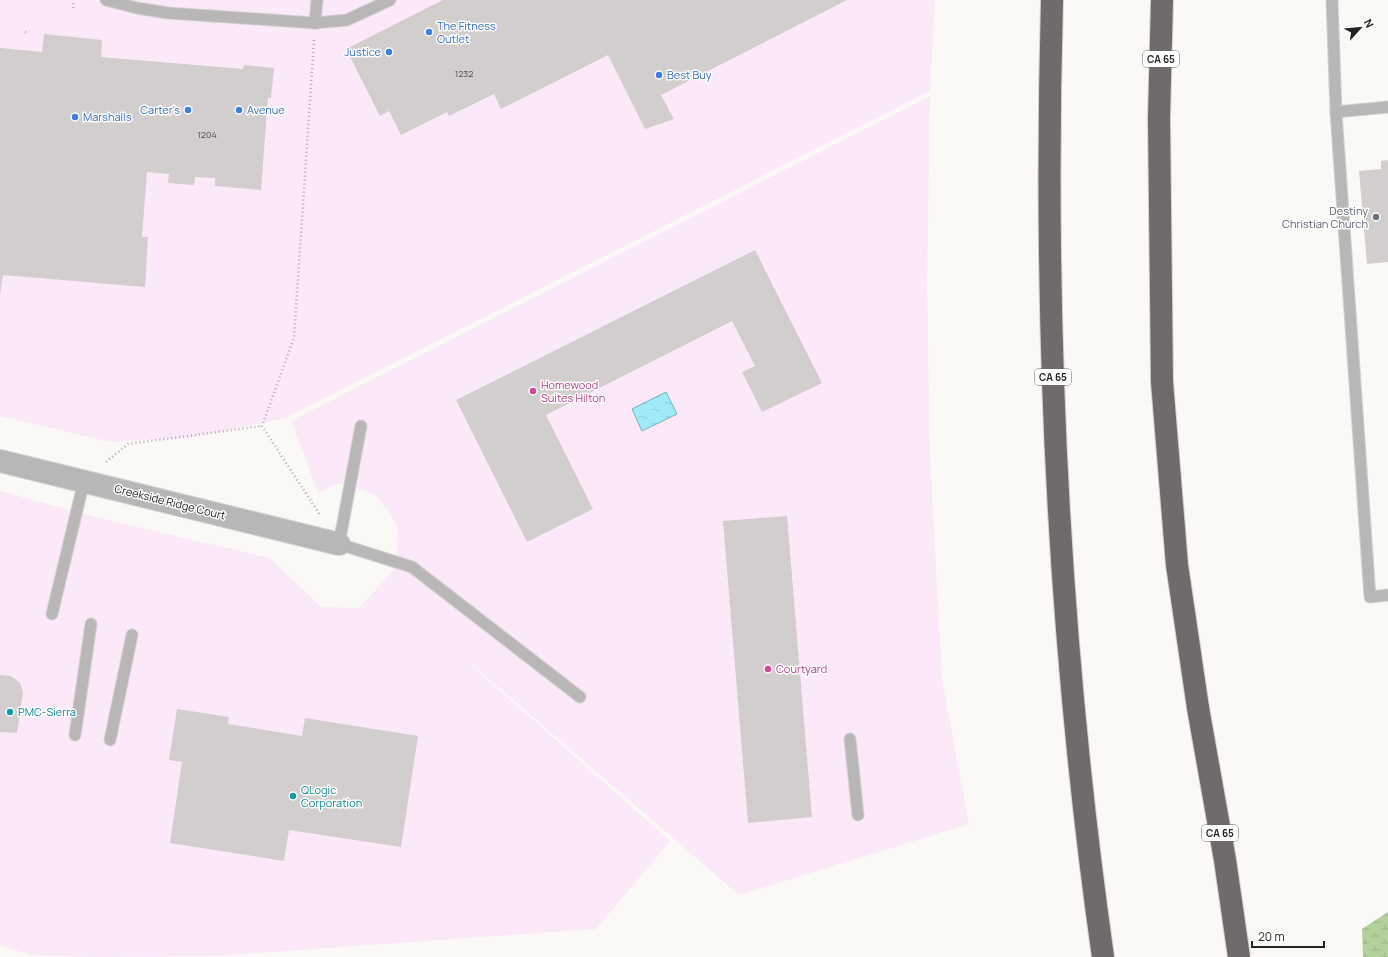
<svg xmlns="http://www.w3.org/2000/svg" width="1388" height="957" viewBox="0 0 1388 957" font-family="Manrope,sans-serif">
  <defs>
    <pattern id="wetland-marsh" width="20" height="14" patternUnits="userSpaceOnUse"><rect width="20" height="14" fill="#b3d29b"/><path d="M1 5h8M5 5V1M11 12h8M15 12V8" fill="none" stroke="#9ab485"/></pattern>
    <pattern id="water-ripples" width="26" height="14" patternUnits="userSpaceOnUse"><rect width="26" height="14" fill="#a0ebfa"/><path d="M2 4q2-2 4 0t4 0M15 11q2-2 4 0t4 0" fill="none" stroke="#8ac9d6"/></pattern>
  </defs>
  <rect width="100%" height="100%" fill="#faf9f6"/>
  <!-- commercial -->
  <g fill="#fbe8f9">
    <path d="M0 0H935L930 91 286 418 191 438 111 442 0 416Z"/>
    <path d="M930 96 927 285 930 455 942 679 969 824 739 895 416 616 670 841 596 929 214 956 93 957 31 955 0 945V491L99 518 270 558 321 607 359 608 392 572 397 551 398 529 388 510 375 495 355 487 336 484 318 493 291 421Z"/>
  </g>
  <!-- wetland -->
  <path fill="url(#wetland-marsh)" d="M1388 912V957H1363L1362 929Z"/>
  <!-- water -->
  <path fill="url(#water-ripples)" stroke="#7aafb9" d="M666 392 677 414 642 431 632 409Z"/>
  <!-- building -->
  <g fill="#d2cecd">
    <path d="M443 0H847L661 95 674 119 645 129 608 55 501 109 494 94 449 116 447 112 401 135 389 111 380 116 346 49Z"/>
    <path d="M44 34 102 40 101 57 243 69 244 65 274 68 271 98H268L261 190 215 186V178L195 177 194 185 168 183 169 174 147 172 142 237H148L145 287 3 275 0 295V48L42 52Z"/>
    <path d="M1388 160V262L1367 264 1359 171 1381 169V161Z"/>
    <path d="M755 250 822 383 762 412 742 372 755 366 732 321 546 415 593 509 527 542 456 400Z"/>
    <path d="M787 516 812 817 748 823 723 521Z"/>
    <path d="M0 675 11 676 20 683 23 693 17 733 0 732Z"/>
    <path d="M177 709 229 717 228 724 302 736 305 718 418 736 401 847 289 830 284 861 170 843 182 762 169 760Z"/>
  </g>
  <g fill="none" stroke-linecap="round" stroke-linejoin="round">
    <!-- lane casing -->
    <g stroke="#d3d2d0" stroke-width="13">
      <g id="lane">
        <path d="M106 0 137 8 168 13 315 23 347 20 390 0"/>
        <path d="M1332 0 1336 112 1370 597 1388 595"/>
        <path d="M315 23 317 0"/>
        <path d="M1336 112 1388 107"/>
        <path d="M361 426 339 544 412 567 580 697"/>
        <path d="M52 614 84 481"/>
        <path d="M75 735 91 624"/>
        <path d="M850 739 858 815"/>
        <path d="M110 740 132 635"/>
      </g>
    </g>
    <!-- street casing -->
    <g stroke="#d3d2d0" stroke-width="24">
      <path id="street" d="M0 461 339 544"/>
    </g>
    <!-- highway casing -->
    <g stroke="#d3d2d0" stroke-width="24">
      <g id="highway">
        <path d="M1052 0C1043 320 1058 640 1103 957"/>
        <path d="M1162 0 1159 118 1162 382 1177 565 1198 708"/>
      </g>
    </g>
    <!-- path -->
    <g stroke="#b0afad" stroke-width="2.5" stroke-dasharray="1 3" stroke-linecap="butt">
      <path d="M73 8 74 0"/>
      <path d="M25 32 29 33"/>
      <path d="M314 40 294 338 262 426 320 515"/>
      <path d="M106 462 128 444 262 426"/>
    </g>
    <!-- lane -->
    <use href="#lane" stroke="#b8b6b7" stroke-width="11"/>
    <!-- street -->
    <use href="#street" stroke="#b8b6b7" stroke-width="22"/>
    <!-- highway -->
    <use href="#highway" stroke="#6f6b6c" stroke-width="22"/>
    <!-- highway-bridge casing -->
    <g stroke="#d3d2d0" stroke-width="24" stroke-linecap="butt">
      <path id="highway-bridge" d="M1198 708 1225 860 1239 957"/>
    </g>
    <!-- highway-bridge -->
    <use href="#highway-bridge" stroke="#6f6b6c" stroke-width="22"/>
  </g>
  <!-- markers -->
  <g fill="#3f7fe0" stroke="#fff" stroke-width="1.5">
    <circle cx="429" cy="32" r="4"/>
    <circle cx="389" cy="52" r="4"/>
    <circle cx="659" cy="75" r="4"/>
    <circle cx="188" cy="110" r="4"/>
    <circle cx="239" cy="110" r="4"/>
    <circle cx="75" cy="117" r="4"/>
  </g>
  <circle fill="#6b7280" stroke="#fff" stroke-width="1.5" cx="1376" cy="217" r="4"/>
  <g fill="#d1479c" stroke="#fff" stroke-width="1.5">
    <circle cx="533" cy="391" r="4"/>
    <circle cx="768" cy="669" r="4"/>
  </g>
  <g fill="#0f9aa8" stroke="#fff" stroke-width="1.5">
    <circle cx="10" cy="712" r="4"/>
    <circle cx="293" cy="796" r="4"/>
  </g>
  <g text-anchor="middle" stroke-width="3" stroke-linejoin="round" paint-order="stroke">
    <!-- number labels -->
    <g font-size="9" fill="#4f4e4d">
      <text x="464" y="77">1232</text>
      <text x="207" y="138">1204</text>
    </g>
    <!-- shield labels -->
    <g fill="#fff" stroke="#656564" stroke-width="1">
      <rect x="1143" y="51" width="36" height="16" rx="3"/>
      <rect x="1035" y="369" width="36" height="16" rx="3"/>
      <rect x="1202" y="825" width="36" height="16" rx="3"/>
    </g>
    <g font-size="10" font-weight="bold" fill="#232322">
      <text x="1161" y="63">CA 65</text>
      <text x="1053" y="381">CA 65</text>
      <text x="1220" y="837">CA 65</text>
    </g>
    <!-- shop labels -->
    <g font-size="11" fill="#366cbe" stroke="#fff" text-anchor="start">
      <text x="437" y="30">The Fitness<tspan x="437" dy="13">Outlet</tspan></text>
      <text x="381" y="56" text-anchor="end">Justice</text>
      <text x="667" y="79">Best Buy</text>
      <text x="180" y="114" text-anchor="end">Carter's</text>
      <text x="247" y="114">Avenue</text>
      <text x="83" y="121">Marshalls</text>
    </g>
    <!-- worship labels -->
    <g font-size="11" fill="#5b616d" stroke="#fff" text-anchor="end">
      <text x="1368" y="215">Destiny<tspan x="1368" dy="13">Christian Church</tspan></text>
    </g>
    <!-- hotel labels -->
    <g font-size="11" fill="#b23c85" stroke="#fff" text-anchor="start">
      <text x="541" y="389">Homewood<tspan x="541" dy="13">Suites Hilton</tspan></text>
      <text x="776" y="673">Courtyard</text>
    </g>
    <!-- street labels -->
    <g font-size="11" fill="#232322" stroke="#fff">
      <text transform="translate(170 502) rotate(14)" y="4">Creekside Ridge Court</text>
    </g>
    <!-- culture labels -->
    <g font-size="11" fill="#0d838f" stroke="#fff" text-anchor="start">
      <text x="18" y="716">PMC-Sierra</text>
      <text x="301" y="794">QLogic<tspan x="301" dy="13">Corporation</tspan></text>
    </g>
  </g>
  <!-- north arrow -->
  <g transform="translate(1360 28) rotate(63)" stroke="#ffffff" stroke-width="3" paint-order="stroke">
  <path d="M0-3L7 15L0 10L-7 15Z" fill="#232322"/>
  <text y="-6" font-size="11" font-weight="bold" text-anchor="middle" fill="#232322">N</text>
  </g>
  <!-- scale -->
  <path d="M1252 941v6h72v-6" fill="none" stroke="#232322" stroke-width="2"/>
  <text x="1258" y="941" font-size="12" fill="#232322" stroke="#ffffff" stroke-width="3" paint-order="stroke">20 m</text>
</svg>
